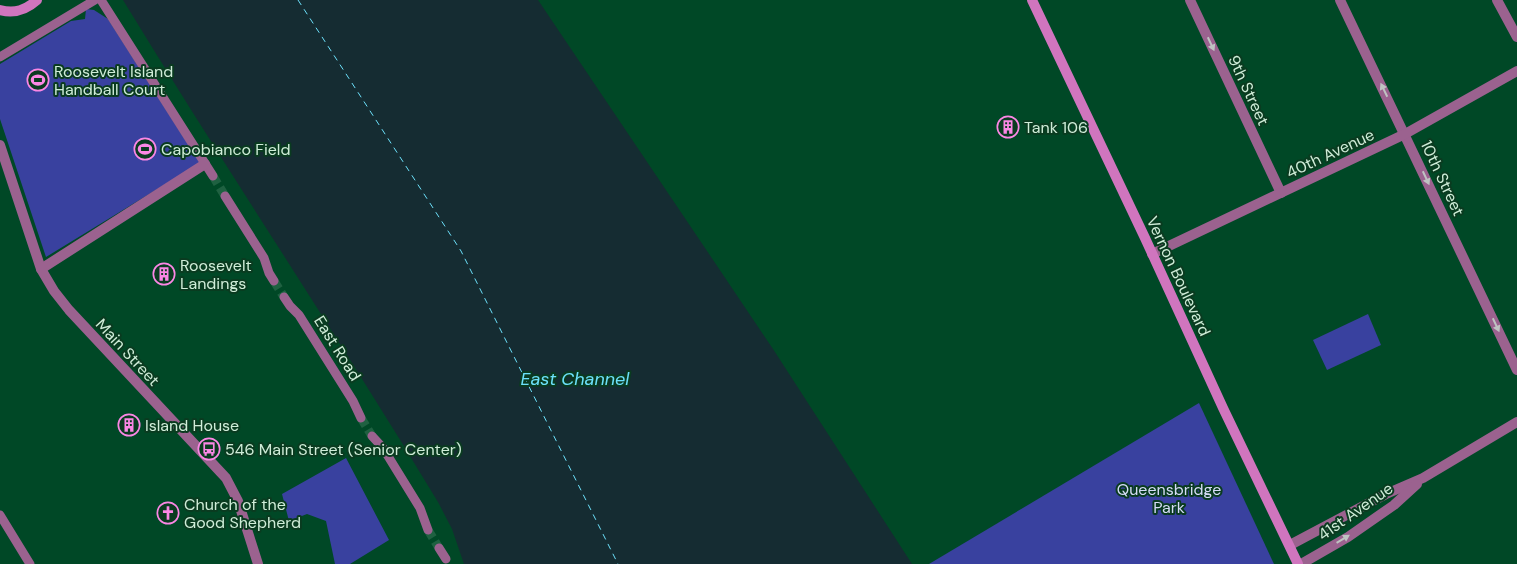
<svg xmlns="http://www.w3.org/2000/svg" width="1517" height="564" viewBox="0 0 1517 564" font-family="'DM Sans',sans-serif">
  <rect width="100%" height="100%" fill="#004826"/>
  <!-- green -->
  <g fill="#39419f">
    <path d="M86 9 94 10 108 19 200 163 46 257 0 119V64L71 21 85 19Z"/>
    <path d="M1368 314 1381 345 1327 370 1313 340Z"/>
    <path d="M1199 403 1274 564H929Z"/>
    <path d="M346 458 389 540 350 564H335L326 521 307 514 289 521 282 494Z"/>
  </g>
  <!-- water -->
  <path fill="#152c32" d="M123 0H538L773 349 912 564H464L452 529 438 502C336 333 226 169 123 0Z"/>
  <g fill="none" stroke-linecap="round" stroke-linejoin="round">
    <!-- ferry -->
    <path stroke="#6ce0fa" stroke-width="1" stroke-dasharray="6 5" stroke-linecap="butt" d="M298 0 461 251 618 564"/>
    <!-- pedestrian-tunnel -->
    <g stroke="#1f6141" stroke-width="9" stroke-dasharray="9 4.5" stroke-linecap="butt">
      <path d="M213 176 225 196"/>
      <path d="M274 281 284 297"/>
      <path d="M361 418 372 436"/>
      <path d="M428 530 439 548"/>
    </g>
    <!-- pedestrian -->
    <g stroke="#9b628f" stroke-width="9">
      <path d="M101 0 213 176"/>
      <path d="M0 57 95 0"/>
      <path d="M225 196 264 258 269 273 274 281"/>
      <path d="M284 297 290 306 299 315 353 401 361 418"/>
      <path d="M372 436 383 448 420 508 428 530"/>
      <path d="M0 515 30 564"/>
      <path d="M439 548 446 559"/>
    </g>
    <!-- minor -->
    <g stroke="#9b628f" stroke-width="10">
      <path d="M1190 0 1281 193"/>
      <path d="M1340 0 1517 370"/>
      <path d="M1497 0 1517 37"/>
      <path d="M1152 254 1405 134 1517 71"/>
      <path d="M41 269 205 164"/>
      <path d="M1290 545 1386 494 1423 478 1517 422"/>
      <path d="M1301 564 1348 537 1394 505 1417 484"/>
    </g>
    <!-- tertiary -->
    <path stroke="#9b628f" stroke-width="10" d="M0 145 41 269 54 291 69 310 226 478 238 501 258 564"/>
    <!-- secondary -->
    <g stroke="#d075be" stroke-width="10">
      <path d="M1032 0 1145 238 1223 408 1298 564"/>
      <path d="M0 10C15 14 26 10 37 0"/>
    </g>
  </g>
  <!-- one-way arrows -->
  <defs><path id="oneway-solid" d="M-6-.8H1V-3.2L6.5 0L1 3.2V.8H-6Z" transform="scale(1.25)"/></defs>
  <g fill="#bfc3c2">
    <use href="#oneway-solid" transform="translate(1211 44) rotate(65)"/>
    <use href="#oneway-solid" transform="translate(1384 90) rotate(-116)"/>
    <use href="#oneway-solid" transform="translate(1426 178) rotate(65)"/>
    <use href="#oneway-solid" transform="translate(1496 325) rotate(65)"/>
    <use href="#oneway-solid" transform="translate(1343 539) rotate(-31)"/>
  </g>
  <!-- icons -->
  <defs>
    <g id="stadium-ring" transform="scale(1.125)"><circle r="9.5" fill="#0a3b20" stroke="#fb87e5" stroke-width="1.5"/><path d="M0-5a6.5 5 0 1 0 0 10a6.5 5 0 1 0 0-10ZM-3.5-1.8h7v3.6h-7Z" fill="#fb87e5"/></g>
    <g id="building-ring" transform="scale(1.125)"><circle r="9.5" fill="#0a3b20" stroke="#fb87e5" stroke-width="1.5"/><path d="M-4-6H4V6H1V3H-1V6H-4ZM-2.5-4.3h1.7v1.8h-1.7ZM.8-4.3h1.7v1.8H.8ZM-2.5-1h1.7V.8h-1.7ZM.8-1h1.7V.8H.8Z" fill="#fb87e5"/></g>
    <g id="bus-ring" transform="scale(1.125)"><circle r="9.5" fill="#0a3b20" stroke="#fb87e5" stroke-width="1.5"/><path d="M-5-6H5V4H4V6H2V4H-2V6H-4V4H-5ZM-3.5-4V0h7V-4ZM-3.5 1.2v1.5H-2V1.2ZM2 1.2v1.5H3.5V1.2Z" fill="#fb87e5"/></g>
    <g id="church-ring" transform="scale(1.125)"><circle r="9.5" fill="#0a3b20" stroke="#fb87e5" stroke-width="1.5"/><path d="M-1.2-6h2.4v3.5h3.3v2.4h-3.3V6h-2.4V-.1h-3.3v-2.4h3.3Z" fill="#fb87e5"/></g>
  </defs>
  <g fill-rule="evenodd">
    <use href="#stadium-ring" x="38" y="80"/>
    <use href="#building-ring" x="1008" y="127"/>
    <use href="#stadium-ring" x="145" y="149"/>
    <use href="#building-ring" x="164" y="274"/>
    <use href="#building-ring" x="129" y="425"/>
    <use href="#bus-ring" x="209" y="449"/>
    <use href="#church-ring" x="168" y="513"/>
  </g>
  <g text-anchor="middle" stroke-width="4" stroke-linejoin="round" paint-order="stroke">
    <!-- poi labels -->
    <g font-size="16" fill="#cfedd8" stroke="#0a3b20" text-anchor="start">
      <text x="54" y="77">Roosevelt Island<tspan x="54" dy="18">Handball Court</tspan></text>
      <text x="1024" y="133">Tank 106</text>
      <text x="161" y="155">Capobianco Field</text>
      <text x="180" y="271">Roosevelt<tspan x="180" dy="18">Landings</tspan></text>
      <text x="145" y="431">Island House</text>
      <text x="225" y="455">546 Main Street (Senior Center)</text>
      <text x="184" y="510">Church of the<tspan x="184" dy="18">Good Shepherd</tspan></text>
    </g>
    <!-- street labels -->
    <g font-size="16" fill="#cfedd8" stroke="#0a3b20">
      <text transform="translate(1249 90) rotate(65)" y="6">9th Street</text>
      <text transform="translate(1330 153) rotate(-25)" y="6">40th Avenue</text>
      <text transform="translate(1443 178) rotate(65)" y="6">10th Street</text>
      <text transform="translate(1179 276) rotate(65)" y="6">Vernon Boulevard</text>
      <text transform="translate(338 348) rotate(58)" y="6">East Road</text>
      <text transform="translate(128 352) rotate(47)" y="6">Main Street</text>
      <text transform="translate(1355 511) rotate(-35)" y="6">41st Avenue</text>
    </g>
    <!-- park labels -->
    <g font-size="16" fill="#d6dcf7" stroke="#0a3b20">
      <text x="1169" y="495">Queensbridge<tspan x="1169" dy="18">Park</tspan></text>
    </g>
    <!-- water labels -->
    <g font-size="18" font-style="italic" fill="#6ce0fa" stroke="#0a3b20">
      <text x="575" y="385">East Channel</text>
    </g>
  </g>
</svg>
